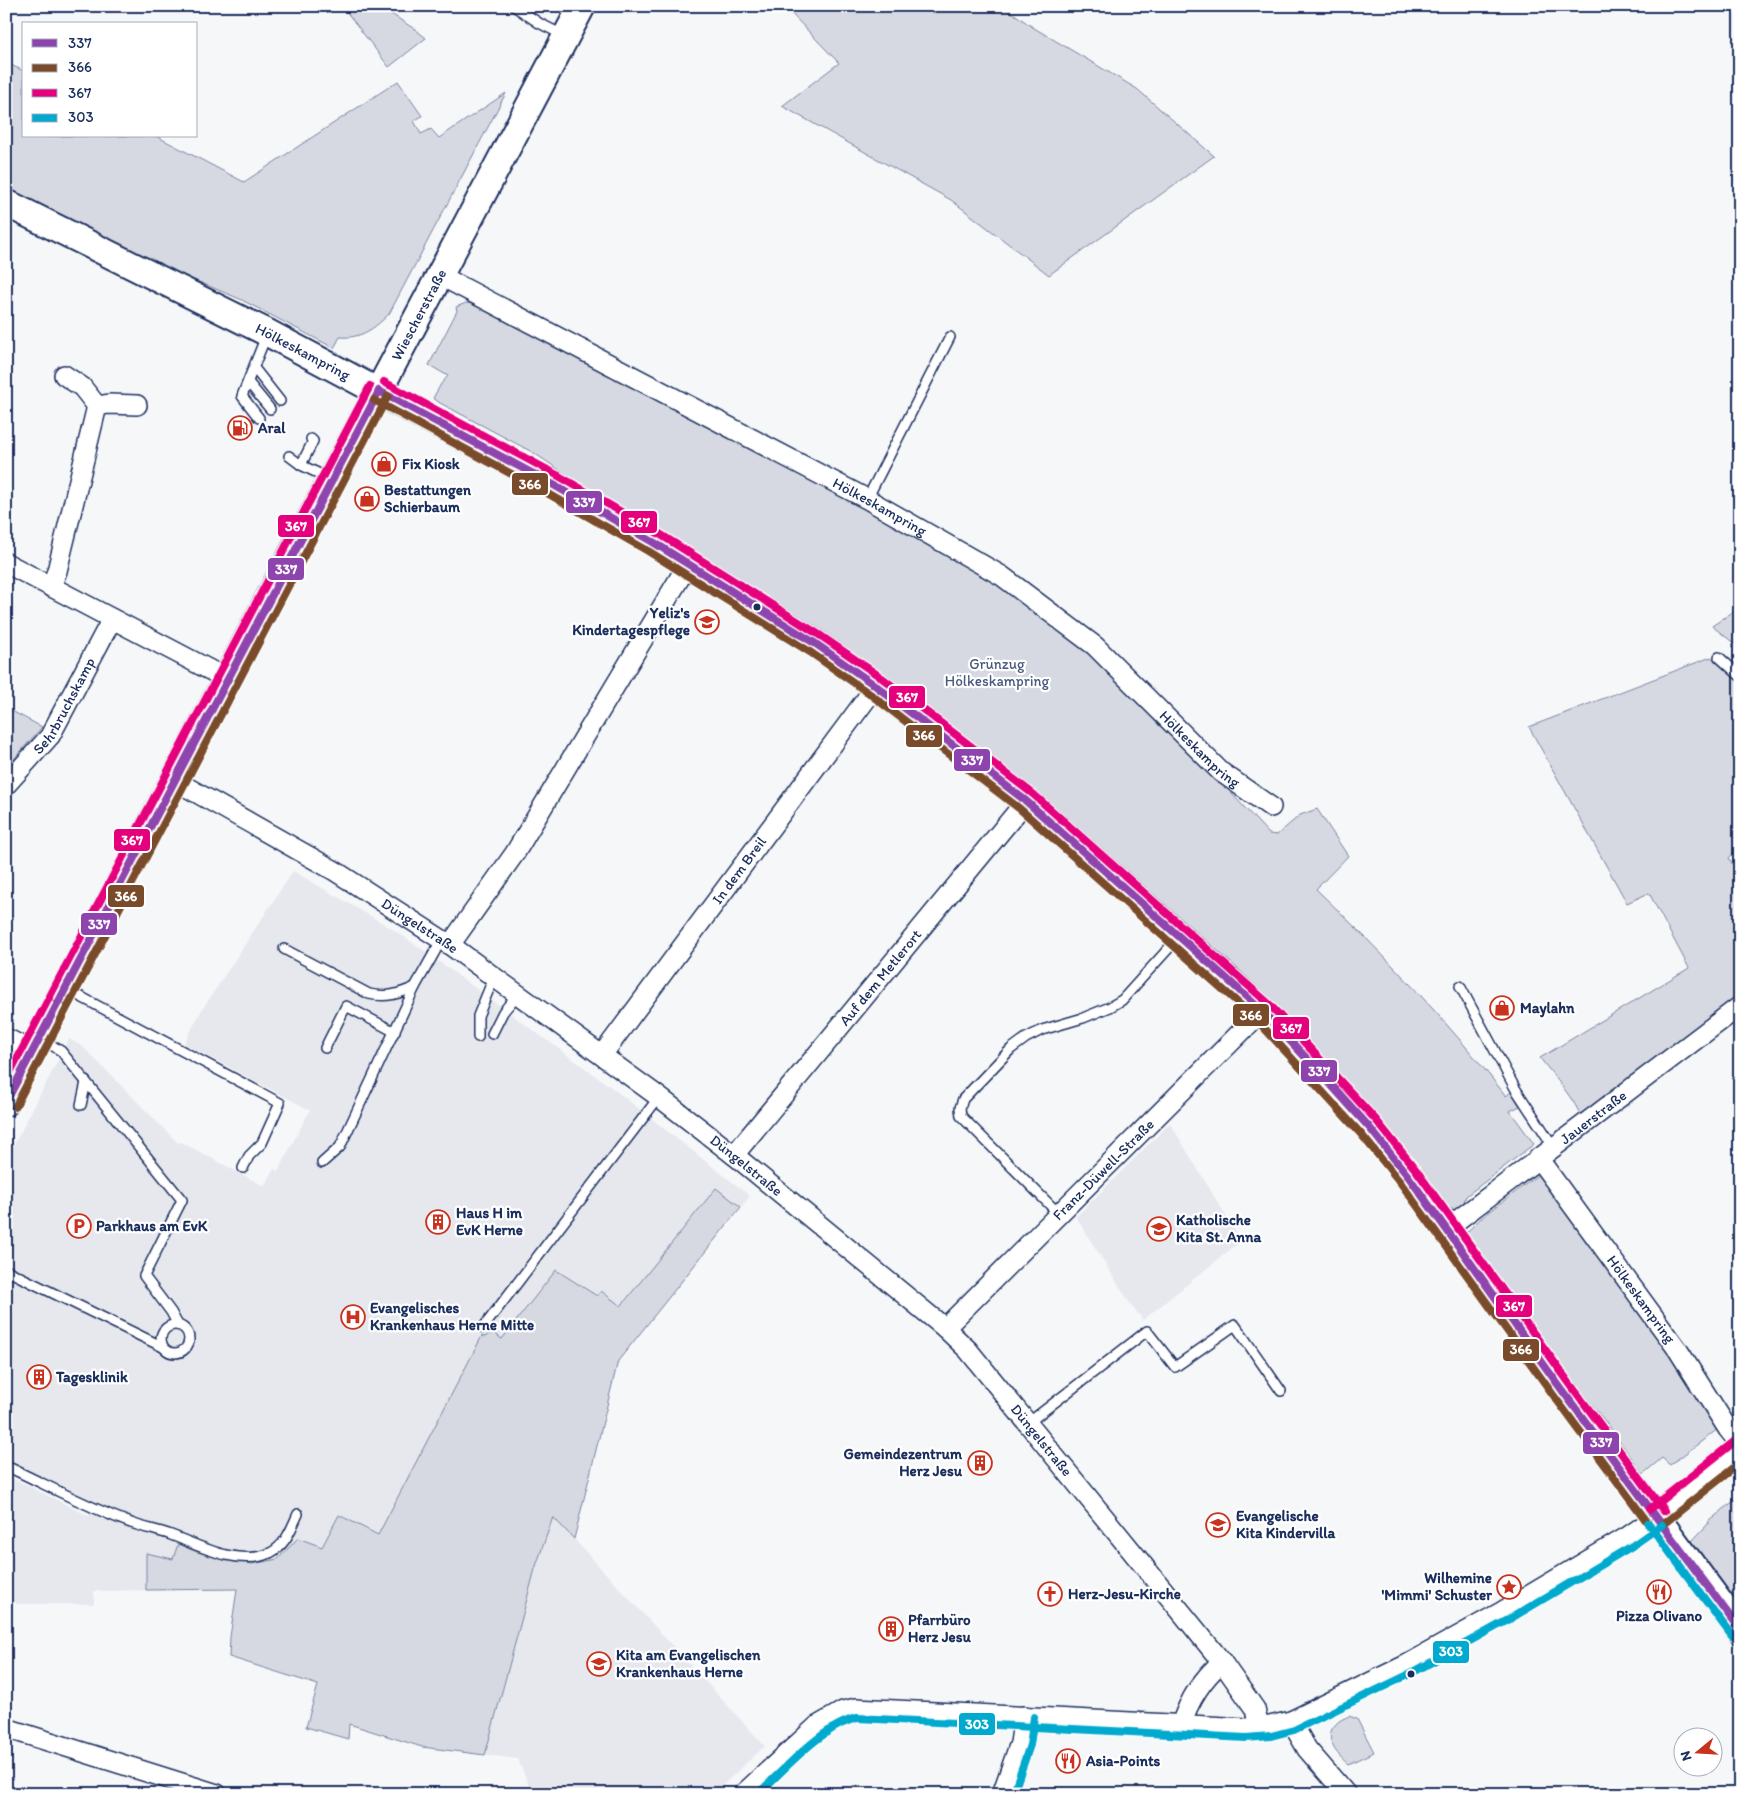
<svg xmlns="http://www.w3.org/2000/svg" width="1746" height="1800" viewBox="0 0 1746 1800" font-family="Itim,sans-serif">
  <rect width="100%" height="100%" fill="#f6f7f9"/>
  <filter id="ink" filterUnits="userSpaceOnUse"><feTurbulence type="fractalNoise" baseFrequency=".02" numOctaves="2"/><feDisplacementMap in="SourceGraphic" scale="10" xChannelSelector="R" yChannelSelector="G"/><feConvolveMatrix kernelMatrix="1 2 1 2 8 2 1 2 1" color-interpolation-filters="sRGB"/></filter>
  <g filter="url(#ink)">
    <!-- built -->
    <g fill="#e6e8ee">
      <path d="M293 871 391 928 423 950 611 1087 750 1196 618 1361 574 1539 765 1746 713 1794H532L518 1759 422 1747 349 1724 348 1739 306 1727 318 1685 229 1657 237 1589 94 1591V1604H16V1602H6V1475L89 1516V1499L6 1459V1160L69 1039 82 1046 178 1143 181 1142 264 1186 274 1169 278 1171 310 1110 184 1044 200 1013Z"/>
      <path d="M1170 1123 1241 1241 1143 1320 1131 1305 1076 1217Z"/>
    </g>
    <!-- green -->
    <g fill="#d6d9e2" stroke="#7884a0">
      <path d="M342 6H379L416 30 426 38 389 67Z"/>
      <path d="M784 6H1003L1034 28 1137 89 1214 156 1049 275 951 200 782 106 839 63Z"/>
      <path d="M6 63 24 71V136H156L244 182 398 81 422 116 414 121 421 134 431 129 439 138 506 93 389 314C375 328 361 339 340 337L334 348 240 299 151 262 6 187Z"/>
      <path d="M466 303 477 305 888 521 974 570 1004 589 1038 613 1081 646 1172 729 1269 834 1277 835 1300 815 1317 809 1348 856 1316 889C1384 954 1448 1022 1506 1096L1511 1092 1520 1106 1510 1111 1534 1144 1466 1196 1462 1207 1457 1210 1447 1208 1354 1092 1310 1043 1233 965 1204 941 1073 826 846 649 815 626 767 599 671 538 583 486 534 453 440 403 433 398 441 384 448 376 429 365 457 311 456 307Z"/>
      <path d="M1740 607V648L1712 626Z"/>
      <path d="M1711 657 1740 683V846L1729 858 1740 878V997L1580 1117C1581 1107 1548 1069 1540 1058L1689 968 1649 893 1627 903 1529 727Z"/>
      <path d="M6 708 42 727 6 768Z"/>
      <path d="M1539 1174 1684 1373 1718 1429 1670 1465 1662 1458 1643 1474 1605 1421 1559 1363 1467 1237 1466 1233 1480 1219Z"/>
      <path d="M716 1188 741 1207 618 1361 574 1539 553 1517 535 1569 485 1755 422 1747 349 1724 348 1739 306 1727 318 1685 229 1657 230 1637 237 1589 146 1590V1553L173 1559 178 1544 197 1552 252 1564 278 1559 298 1538 322 1547 339 1515 378 1535 482 1336 485 1337 492 1332 502 1339 556 1270 597 1296 601 1291 621 1306Z"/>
      <path d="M1740 1496V1606L1692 1541 1708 1524 1709 1521Z"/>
      <path d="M1349 1716 1357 1719 1374 1752 1348 1764C1337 1755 1322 1737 1336 1724 1339 1720 1345 1718 1349 1716Z"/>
    </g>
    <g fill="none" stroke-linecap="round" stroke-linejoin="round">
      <!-- lane casing -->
      <g stroke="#1b2f5e" stroke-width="12">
        <g id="lane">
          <path d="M514 6 539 23 563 35"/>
          <path d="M254 368 280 401"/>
          <path d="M248 382 270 409"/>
          <path d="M259 418 242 396 266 336"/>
          <path d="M311 439 313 441 301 465 330 479"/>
          <path d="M289 456 301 465"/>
          <path d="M867 499 950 337"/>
          <path d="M1719 657 1740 676"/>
          <path d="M284 949 369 994C386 998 399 994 415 987"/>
          <path d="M1460 986 1515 1088 1553 1146"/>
          <path d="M68 990 280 1103 262 1143 249 1156 243 1168"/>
          <path d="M492 1034 503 1012 518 994"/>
          <path d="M478 1037V1016L494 977"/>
          <path d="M42 1039 61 1051 182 1200 144 1276 171 1312 178 1325"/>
          <path d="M325 1048 346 1006 395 1032"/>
          <path d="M81 1105 86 1082"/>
          <path d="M322 1163 340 1147 415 987 442 939"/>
          <path d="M1058 1213 961 1116 960 1108 963 1099 1011 1049 1026 1038 1042 1030 1083 1018 1110 1007 1122 1000 1178 938"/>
          <path d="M6 1270 163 1347"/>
          <circle cx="175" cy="1339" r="14"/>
          <path d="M483 1328 659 1097"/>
          <path d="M1028 1423 1147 1331 1175 1367 1235 1325 1281 1391"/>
          <path d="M6 1466C47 1485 89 1508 131 1523 144 1528 158 1530 171 1535 200 1546 239 1567 270 1553 286 1545 291 1529 298 1514"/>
        </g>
      </g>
      <!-- street casing -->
      <g stroke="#1b2f5e" stroke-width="22">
        <g id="street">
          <path id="s1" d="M439 275 867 499 1002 576 1095 646 1221 772 1271 807"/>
          <path d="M64 375 82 387 97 406"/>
          <path d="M6 563 227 679"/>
          <path d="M51 587 57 571 97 406 109 404 137 405"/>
          <path id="s2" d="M174 780 335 871 450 945 659 1097 734 1155 945 1328 968 1350 1222 1662 1255 1709 1259 1728"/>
          <path id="s3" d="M6 785 50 736 112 619"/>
          <path d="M450 945 515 853 688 564"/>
          <path d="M6 1038 33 1052"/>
          <path id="s4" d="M602 1055 876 686"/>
          <path id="s5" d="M734 1155 1026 801"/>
          <path id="s6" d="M1538 1158 1678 1350 1728 1429 1740 1444"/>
          <path id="s7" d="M1446 1229 1740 1006"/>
          <path id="s8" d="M945 1328 1262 1011"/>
          <path d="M1291 1721 1307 1749 1346 1794"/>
          <path d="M1181 1725C1189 1700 1203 1678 1222 1662"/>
          <path d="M6 1728 217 1794"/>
          <path d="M743 1794 817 1726 843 1711 856 1708 1247 1728 1270 1726 1291 1721 1406 1665 1503 1611 1627 1537 1656 1517"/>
          <path d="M1002 1794 1020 1743 1024 1716"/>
        </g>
      </g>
      <!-- secondary casing -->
      <g stroke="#1b2f5e" stroke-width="30">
        <g id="secondary">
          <path id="s9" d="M6 203 268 333 552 484 653 542 816 644 876 686 1026 801 1227 979 1262 1011 1369 1127 1408 1176 1562 1390 1740 1630"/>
          <path id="s10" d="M6 1102 294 551 582 6"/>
          <path d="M1656 1517 1740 1450"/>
        </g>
      </g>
      <!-- lane -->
      <use href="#lane" stroke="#fff" stroke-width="9"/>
      <!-- street -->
      <use href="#street" stroke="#fff" stroke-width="19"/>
      <!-- secondary -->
      <use href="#secondary" stroke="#fff" stroke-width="26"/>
      <!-- bus-1 casing -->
      <g stroke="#fff" stroke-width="11">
        <g id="bus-1">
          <path d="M379 391 552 484 653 542 816 644 876 686 1026 801 1227 979 1262 1011 1326 1079 1369 1127 1408 1176 1562 1390 1740 1630"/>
          <path d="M6 1102 379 391"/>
        </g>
      </g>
      <!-- bus-2 casing -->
      <g stroke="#fff" stroke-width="11">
        <g id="bus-2">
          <path d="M374 400 547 493 648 551 810 652 870 694 1020 809 1255 1018 1361 1134 1400 1182 1554 1396 1648 1523"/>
          <path d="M15 1107 388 396"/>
          <path d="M1662 1525 1740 1463"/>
        </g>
      </g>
      <!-- bus-3 casing -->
      <g stroke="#fff" stroke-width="11">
        <g id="bus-3">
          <path d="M384 382 557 475 658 533 821 636 882 678 1033 794 1269 1004 1376 1120 1416 1170 1570 1384 1664 1511"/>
          <path d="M6 1080 370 386"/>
          <path d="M1650 1509 1734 1442"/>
        </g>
      </g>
      <!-- bus-4 casing -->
      <g stroke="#fff" stroke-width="11">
        <g id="bus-4">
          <path d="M1648 1523 1732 1636"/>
          <path d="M758 1794C785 1769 822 1726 857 1718L1246 1738 1271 1736 1294 1730 1410 1674 1508 1620 1632 1546 1662 1525"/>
          <path d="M1013 1794 1030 1745 1034 1717"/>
        </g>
      </g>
      <!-- bus-1 -->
      <use href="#bus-1" stroke="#8e44ad" stroke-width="8"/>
      <!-- bus-2 -->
      <use href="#bus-2" stroke="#7a4b2a" stroke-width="8"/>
      <!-- bus-3 -->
      <use href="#bus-3" stroke="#e5007d" stroke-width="8"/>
      <!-- bus-4 -->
      <use href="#bus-4" stroke="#00a9ce" stroke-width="8"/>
    </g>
  </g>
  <!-- icons -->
  <defs>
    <g id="fuel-ring" transform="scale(1.25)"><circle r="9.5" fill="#fff" stroke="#c8321e" stroke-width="1.5"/><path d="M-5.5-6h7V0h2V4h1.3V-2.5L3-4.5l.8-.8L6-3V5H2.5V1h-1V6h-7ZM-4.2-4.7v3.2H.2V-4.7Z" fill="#c8321e"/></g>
    <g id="shop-ring" transform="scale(1.25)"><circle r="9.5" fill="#fff" stroke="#c8321e" stroke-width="1.5"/><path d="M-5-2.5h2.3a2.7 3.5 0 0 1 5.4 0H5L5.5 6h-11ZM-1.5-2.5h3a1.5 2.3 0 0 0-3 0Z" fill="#c8321e"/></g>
    <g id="school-ring" transform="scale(1.25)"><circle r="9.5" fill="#fff" stroke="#c8321e" stroke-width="1.5"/><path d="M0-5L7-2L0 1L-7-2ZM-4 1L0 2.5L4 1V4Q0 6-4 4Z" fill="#c8321e"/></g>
    <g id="building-ring" transform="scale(1.25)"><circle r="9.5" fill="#fff" stroke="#c8321e" stroke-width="1.5"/><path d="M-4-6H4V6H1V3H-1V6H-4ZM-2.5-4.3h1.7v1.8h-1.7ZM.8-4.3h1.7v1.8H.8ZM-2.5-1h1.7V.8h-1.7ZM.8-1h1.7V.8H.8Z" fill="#c8321e"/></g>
    <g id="parking-ring" transform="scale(1.25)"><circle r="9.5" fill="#fff" stroke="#c8321e" stroke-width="1.5"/><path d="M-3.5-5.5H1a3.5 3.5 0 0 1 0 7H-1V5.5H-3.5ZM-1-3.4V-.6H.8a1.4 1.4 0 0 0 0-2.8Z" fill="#c8321e"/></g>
    <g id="hospital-ring" transform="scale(1.25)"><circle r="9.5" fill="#fff" stroke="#c8321e" stroke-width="1.5"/><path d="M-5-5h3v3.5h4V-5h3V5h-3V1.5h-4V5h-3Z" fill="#c8321e"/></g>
    <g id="sight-ring" transform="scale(1.25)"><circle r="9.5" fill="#fff" stroke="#c8321e" stroke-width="1.5"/><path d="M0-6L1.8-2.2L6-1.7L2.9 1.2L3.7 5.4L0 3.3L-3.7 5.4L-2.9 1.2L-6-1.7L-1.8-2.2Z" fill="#c8321e"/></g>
    <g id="restaurant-ring" transform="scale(1.25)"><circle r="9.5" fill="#fff" stroke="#c8321e" stroke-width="1.5"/><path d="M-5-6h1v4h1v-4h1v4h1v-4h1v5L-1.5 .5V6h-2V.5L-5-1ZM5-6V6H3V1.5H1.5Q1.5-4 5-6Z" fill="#c8321e"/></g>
    <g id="church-ring" transform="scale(1.25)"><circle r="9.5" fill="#fff" stroke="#c8321e" stroke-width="1.5"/><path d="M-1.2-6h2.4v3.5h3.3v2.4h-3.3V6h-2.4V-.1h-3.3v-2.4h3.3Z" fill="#c8321e"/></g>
  </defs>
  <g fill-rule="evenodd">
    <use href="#fuel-ring" x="240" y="428"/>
    <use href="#shop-ring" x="384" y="464"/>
    <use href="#shop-ring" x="367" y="499"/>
    <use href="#school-ring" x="707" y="622"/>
    <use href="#shop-ring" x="1502" y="1008"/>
    <use href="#building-ring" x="438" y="1222"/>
    <use href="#parking-ring" x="79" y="1226"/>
    <use href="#school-ring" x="1159" y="1229"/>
    <use href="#hospital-ring" x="353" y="1317"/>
    <use href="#building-ring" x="39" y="1377"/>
    <use href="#building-ring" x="980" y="1463"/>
    <use href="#school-ring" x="1218" y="1525"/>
    <use href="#sight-ring" x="1509" y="1587"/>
    <use href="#restaurant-ring" x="1659" y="1592"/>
    <use href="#church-ring" x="1050" y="1594"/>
    <use href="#building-ring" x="891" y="1629"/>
    <use href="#school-ring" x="599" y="1664"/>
    <use href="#restaurant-ring" x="1068" y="1761"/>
  </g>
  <!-- markers -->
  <g fill="#1b2f5e" stroke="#fff" stroke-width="2">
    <circle cx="757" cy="607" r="4.5"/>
    <circle cx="1411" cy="1674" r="4.5"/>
  </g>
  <g text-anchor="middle" stroke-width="4.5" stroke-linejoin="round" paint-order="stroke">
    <!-- street labels -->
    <g font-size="15" fill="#1b2f5e" stroke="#fff">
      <text dy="5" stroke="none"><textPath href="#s10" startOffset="889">Wiescherstraße</textPath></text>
      <text dy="5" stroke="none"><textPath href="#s9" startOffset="332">Hölkeskampring</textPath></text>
      <text dy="5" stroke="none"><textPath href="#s1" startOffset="498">Hölkeskampring</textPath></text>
      <text dy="5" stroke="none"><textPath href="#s3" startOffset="99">Sehrbruchskamp</textPath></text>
      <text dy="5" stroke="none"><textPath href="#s1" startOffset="902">Hölkeskampring</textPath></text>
      <text dy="5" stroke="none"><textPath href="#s4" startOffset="230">In dem Breil</textPath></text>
      <text dy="5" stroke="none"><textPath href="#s2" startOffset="286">Düngelstraße</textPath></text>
      <text dy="5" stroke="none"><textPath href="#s5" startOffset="230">Auf dem Metlerort</textPath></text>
      <text dy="5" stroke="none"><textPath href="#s7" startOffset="185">Jauerstraße</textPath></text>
      <text dy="5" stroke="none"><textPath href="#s2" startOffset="691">Düngelstraße</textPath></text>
      <text dy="5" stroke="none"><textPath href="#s8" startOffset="224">Franz-Düwell-Straße</textPath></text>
      <text dy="5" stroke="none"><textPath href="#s6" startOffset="175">Hölkeskampring</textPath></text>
      <text dy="5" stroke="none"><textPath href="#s2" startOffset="1096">Düngelstraße</textPath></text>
    </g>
    <!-- poi labels -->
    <g font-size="15" font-weight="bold" fill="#1b2f5e" stroke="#fff" text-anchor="start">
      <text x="258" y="433">Aral</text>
      <text x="402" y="469">Fix Kiosk</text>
      <text x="384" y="495">Bestattungen<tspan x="384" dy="17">Schierbaum</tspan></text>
      <text x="690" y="618" text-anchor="end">Yeliz's<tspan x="690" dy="17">Kindertagespflege</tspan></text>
      <text x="1520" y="1013">Maylahn</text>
      <text x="456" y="1218">Haus H im<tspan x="456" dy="17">EvK Herne</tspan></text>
      <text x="1176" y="1225">Katholische<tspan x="1176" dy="17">Kita St. Anna</tspan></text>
      <text x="96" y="1231">Parkhaus am EvK</text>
      <text x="370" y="1313">Evangelisches<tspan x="370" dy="17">Krankenhaus Herne Mitte</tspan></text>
      <text x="56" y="1382">Tagesklinik</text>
      <text x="962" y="1459" text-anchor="end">Gemeindezentrum<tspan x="962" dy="17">Herz Jesu</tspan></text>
      <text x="1236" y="1521">Evangelische<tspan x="1236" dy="17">Kita Kindervilla</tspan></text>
      <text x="1492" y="1583" text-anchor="end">Wilhemine<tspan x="1492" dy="17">'Mimmi' Schuster</tspan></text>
      <text x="1068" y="1599">Herz-Jesu-Kirche</text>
      <text x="1659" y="1621" text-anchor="middle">Pizza Olivano</text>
      <text x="908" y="1625">Pfarrbüro<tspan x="908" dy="17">Herz Jesu</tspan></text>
      <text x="616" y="1660">Kita am Evangelischen<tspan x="616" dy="17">Krankenhaus Herne</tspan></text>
      <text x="1086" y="1766">Asia-Points</text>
    </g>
    <!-- park labels -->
    <g font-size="15" fill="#4a5a7f" stroke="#fff">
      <text x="997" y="669">Grünzug<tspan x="997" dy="17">Hölkeskampring</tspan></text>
    </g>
  </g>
  <g stroke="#fff" stroke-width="2">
    <rect x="511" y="472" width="38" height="24" rx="5" fill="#7a4b2a"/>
    <rect x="565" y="490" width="38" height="24" rx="5" fill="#8e44ad"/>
    <rect x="620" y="510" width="38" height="24" rx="5" fill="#e5007d"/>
    <rect x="277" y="514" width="38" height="24" rx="5" fill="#e5007d"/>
    <rect x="267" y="557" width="38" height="24" rx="5" fill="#8e44ad"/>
    <rect x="888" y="685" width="38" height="24" rx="5" fill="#e5007d"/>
    <rect x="905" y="724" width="38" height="24" rx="5" fill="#7a4b2a"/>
    <rect x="953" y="748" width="38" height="24" rx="5" fill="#8e44ad"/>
    <rect x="113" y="828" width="38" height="24" rx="5" fill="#e5007d"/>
    <rect x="107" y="884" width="38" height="24" rx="5" fill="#7a4b2a"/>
    <rect x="80" y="912" width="38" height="24" rx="5" fill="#8e44ad"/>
    <rect x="1232" y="1003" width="38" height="24" rx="5" fill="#7a4b2a"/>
    <rect x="1272" y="1016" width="38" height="24" rx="5" fill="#e5007d"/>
    <rect x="1300" y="1059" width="38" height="24" rx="5" fill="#8e44ad"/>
    <rect x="1495" y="1294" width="38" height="24" rx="5" fill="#e5007d"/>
    <rect x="1502" y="1338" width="38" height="24" rx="5" fill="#7a4b2a"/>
    <rect x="1582" y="1431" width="38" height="24" rx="5" fill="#8e44ad"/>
    <rect x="1432" y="1640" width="38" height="24" rx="5" fill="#00a9ce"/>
    <rect x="958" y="1712" width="38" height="24" rx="5" fill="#00a9ce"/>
  </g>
  <g font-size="14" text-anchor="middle" font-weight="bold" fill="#fff">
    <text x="530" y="489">366</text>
    <text x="584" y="507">337</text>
    <text x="639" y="527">367</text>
    <text x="296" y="531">367</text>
    <text x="286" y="574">337</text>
    <text x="907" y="702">367</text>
    <text x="924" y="740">366</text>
    <text x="972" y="765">337</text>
    <text x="132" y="845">367</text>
    <text x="126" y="901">366</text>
    <text x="99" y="929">337</text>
    <text x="1251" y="1020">366</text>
    <text x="1291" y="1033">367</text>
    <text x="1319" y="1076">337</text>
    <text x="1514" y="1311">367</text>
    <text x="1521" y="1354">366</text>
    <text x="1601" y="1447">337</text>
    <text x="1451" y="1656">303</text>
    <text x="977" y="1729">303</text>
  </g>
  <!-- margin -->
  <rect width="1746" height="1800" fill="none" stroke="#fff" stroke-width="25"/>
  <rect x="12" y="12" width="1721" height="1775" fill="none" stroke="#1b2f5e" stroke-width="2" filter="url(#ink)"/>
  <!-- legend -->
  <rect x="22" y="22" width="175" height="115" fill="#ffffff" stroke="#a4acbf"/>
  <rect x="32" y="39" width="25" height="8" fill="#8e44ad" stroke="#a4acbf"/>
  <text x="68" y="48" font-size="15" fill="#1b2f5e">337</text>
  <rect x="32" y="64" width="25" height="8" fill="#7a4b2a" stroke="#a4acbf"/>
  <text x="68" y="72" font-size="15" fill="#1b2f5e">366</text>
  <rect x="32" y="89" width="25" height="8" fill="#e5007d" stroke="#a4acbf"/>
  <text x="68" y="98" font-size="15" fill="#1b2f5e">367</text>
  <rect x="32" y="114" width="25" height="8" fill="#00a9ce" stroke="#a4acbf"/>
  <text x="68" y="122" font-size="15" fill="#1b2f5e">303</text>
  <!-- north arrow -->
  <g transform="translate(1698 1752) rotate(252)"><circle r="24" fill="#ffffff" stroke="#a4acbf"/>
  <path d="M0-4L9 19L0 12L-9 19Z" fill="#c8321e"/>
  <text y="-8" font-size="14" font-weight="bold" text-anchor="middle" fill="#1b2f5e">N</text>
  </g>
</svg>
